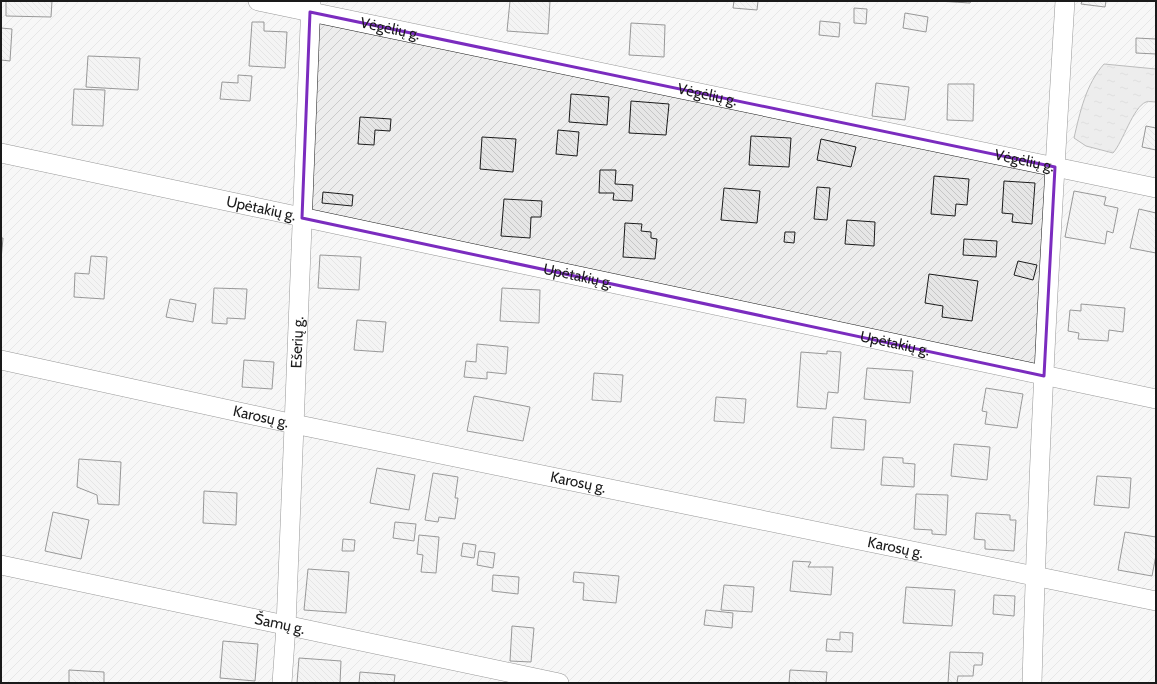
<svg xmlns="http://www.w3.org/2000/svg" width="1157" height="684" viewBox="0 0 1157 684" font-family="Cabin,sans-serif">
  <defs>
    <pattern id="garden-furrows" width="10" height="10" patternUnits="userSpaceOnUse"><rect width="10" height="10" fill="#ededed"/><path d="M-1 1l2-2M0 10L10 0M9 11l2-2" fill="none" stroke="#cbcbcb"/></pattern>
    <pattern id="water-ripples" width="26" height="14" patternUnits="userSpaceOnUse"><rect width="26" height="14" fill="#d7d7d7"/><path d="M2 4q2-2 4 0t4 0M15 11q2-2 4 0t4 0" fill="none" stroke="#b8b8b8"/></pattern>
    <pattern id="building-back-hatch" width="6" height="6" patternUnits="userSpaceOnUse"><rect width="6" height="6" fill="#e6e6e6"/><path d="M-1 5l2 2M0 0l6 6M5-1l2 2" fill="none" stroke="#c5c5c5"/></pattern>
  </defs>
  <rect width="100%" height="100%" fill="#fff"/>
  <!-- garden -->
  <rect fill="url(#garden-furrows)" stroke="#6a6a6a" x="1" y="1" width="1155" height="682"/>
  <!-- water -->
  <path fill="url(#water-ripples)" stroke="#6a6a6a" d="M1104 64 1156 69V102C1153 102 1149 101 1146 102 1133 107 1123 142 1113 153L1086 146 1074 138C1080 112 1086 84 1104 64Z"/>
  <!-- building -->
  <g fill="url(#building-back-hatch)" stroke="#1a1a1a">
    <path d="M6 1H52L51 17 6 16Z"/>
    <path d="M510 1H550L548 34 507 31Z"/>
    <path d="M734 1H758L757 10 733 8Z"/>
    <path d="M938 1H971L970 3Z"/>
    <path d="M1082 1H1106L1105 7 1081 4Z"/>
    <path d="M854 8 867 9 866 24 854 23Z"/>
    <path d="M905 13 928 17 926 32 903 28Z"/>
    <path d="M820 21 840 23 839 37 819 35Z"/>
    <path d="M252 22H264V31L287 32 285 68 249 66Z"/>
    <path d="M631 23 665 25 664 57 629 55Z"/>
    <path d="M1 28 12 29 10 61 1 60Z"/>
    <path d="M1136 38 1156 39V54L1136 53Z"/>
    <path d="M88 56 140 58 138 90 86 87Z"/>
    <path d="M238 75 252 76 250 101 220 99 222 82 238 83Z"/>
    <path d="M876 83 909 87 905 120 872 116Z"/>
    <path d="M948 84H974L973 121 947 120Z"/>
    <path d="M74 89 105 90 103 126 72 125Z"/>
    <path d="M571 94 609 97 607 125 569 122Z"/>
    <path d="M631 101 669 104 666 135 629 133Z"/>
    <path d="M360 117 391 119 390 131 375 130 374 145 358 144Z"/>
    <path d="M1146 126 1156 128V150L1142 147Z"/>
    <path d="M558 130 579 132 577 156 556 154Z"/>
    <path d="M751 136 791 138 789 167 749 165Z"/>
    <path d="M482 137 516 139 513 172 480 169Z"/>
    <path d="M821 139 856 147 851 167 817 160Z"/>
    <path d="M600 170H616L615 184 633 185 632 201 613 200 614 193H599Z"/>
    <path d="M934 176 969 179 967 205 956 204 955 216 931 214Z"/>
    <path d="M1004 181 1035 183 1032 224 1012 222 1013 214 1002 213Z"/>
    <path d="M817 187 830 188 827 220 814 219Z"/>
    <path d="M724 188 760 191 757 223 721 220Z"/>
    <path d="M1074 191 1106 197 1104 205 1118 208 1113 233 1107 231 1105 244 1065 237Z"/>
    <path d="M323 192 353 195 352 206 322 203Z"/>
    <path d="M504 199 542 201 541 217H531L530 238 501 236Z"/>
    <path d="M1139 209 1156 213V253L1130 248Z"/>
    <path d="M847 220 875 222 874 246 845 244Z"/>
    <path d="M625 223 642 224 641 231 651 232V238L657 239 655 259 623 257Z"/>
    <path d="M785 232H795L794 243 784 242Z"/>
    <path d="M1 238H3L1 260Z"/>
    <path d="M964 239 997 241 996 257 963 255Z"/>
    <path d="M320 255 361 257 359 290 318 288Z"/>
    <path d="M91 256 107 257 104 299 74 297 75 273 89 274Z"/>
    <path d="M1018 261 1037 265 1033 280 1014 275Z"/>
    <path d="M929 274 978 281 972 321 942 317 943 306 925 303Z"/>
    <path d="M214 288 247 289 245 319 227 318V324L212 323Z"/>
    <path d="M502 288 540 290 539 323 500 321Z"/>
    <path d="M170 299 196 304 193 322 166 317Z"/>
    <path d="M1081 304 1125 308 1123 332 1109 330 1108 341 1078 339 1079 333 1068 331 1070 310 1081 311Z"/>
    <path d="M357 320 386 322 383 352 354 350Z"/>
    <path d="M477 344 508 347 506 374 487 372V379L464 377 466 361 476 362Z"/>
    <path d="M827 351 841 352 838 393 828 392 826 409 797 407 801 352 827 354Z"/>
    <path d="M244 360 274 362 272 389 242 387Z"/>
    <path d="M867 368 913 371 910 403 864 399Z"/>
    <path d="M594 373 623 375 621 402 592 400Z"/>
    <path d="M986 388 1023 394 1017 428 985 424 987 412 982 411Z"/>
    <path d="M474 396 530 407 523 441 467 431Z"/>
    <path d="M716 397 746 399 744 423 714 421Z"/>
    <path d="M833 417 866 420 864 450 831 448Z"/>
    <path d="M954 444 990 447 987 480 951 476Z"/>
    <path d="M883 457 903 458V463L915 464 914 487 881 485Z"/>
    <path d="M79 459 121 462 119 505 98 504 97 495 77 487Z"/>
    <path d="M377 468 415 475 409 510 370 503Z"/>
    <path d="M433 473 458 477 455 498H458L455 519 439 517 438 522 425 520Z"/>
    <path d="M1097 476 1131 478 1129 508 1094 505Z"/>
    <path d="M204 491 237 493 236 525 203 523Z"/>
    <path d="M916 494 948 495 946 535 932 534V530L914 529Z"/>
    <path d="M53 512 89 520 81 559 45 551Z"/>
    <path d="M976 513 1010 515V520H1016L1014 551 985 549V540L974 539Z"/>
    <path d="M395 522 416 524 414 541 393 538Z"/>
    <path d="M1125 532 1156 537V555L1152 576 1118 570Z"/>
    <path d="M419 535 439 537 436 573 421 572 423 555 417 554Z"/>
    <path d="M343 539 355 540 354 551H342Z"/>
    <path d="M463 543 476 545 474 558 461 556Z"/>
    <path d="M479 551 495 553 493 568 477 565Z"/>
    <path d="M793 561 811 562 808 567H833L831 595 790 591Z"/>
    <path d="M308 569 349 572 346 613 304 610Z"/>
    <path d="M574 572 619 576 616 603 583 600 584 583 573 582Z"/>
    <path d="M493 575 519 577 518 594 492 591Z"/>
    <path d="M724 585 754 587 752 612 721 610Z"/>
    <path d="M906 587 955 590 952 626 903 623Z"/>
    <path d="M994 595 1015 596 1014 616 993 614Z"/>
    <path d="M706 610 733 613 732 628 704 625Z"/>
    <path d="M512 626 534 628 531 662 510 661Z"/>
    <path d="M840 632 853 633 852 652 826 651 827 639 840 640Z"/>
    <path d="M223 641 258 644 255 681 220 678Z"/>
    <path d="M950 652 983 653 982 665H974L973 676H958L957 683H948Z"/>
    <path d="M299 658 341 661 340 683H297Z"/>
    <path d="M69 670 104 672V683H69Z"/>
    <path d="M790 670 827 672 826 683H789Z"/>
    <path d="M360 672 395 675 394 683H359Z"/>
  </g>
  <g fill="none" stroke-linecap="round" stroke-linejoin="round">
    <!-- minor casing -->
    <g stroke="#1a1a1a" stroke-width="20">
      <g id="minor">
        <path id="s1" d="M258 1 1156 188"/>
        <path id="s2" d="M1 153 1156 399"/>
        <path id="s3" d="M1 360 294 424 1156 601"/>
        <path id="s4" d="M1 565 559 683"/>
        <path id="s5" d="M282 683 286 626 311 1"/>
        <path d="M1032 683C1038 455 1051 228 1065 1"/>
      </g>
    </g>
    <!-- minor -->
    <use href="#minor" stroke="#fff" stroke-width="19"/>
  </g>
  <!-- marked area -->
  <path d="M0 0H1157V684H0ZM310 12 1055 167 1044 376 302 218Z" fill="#fff" fill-opacity=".55" fill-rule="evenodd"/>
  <path fill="none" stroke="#7b2cbf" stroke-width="3" stroke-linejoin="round" d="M310 12 1055 167 1044 376 302 218Z"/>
  <g text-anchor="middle" stroke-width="3" stroke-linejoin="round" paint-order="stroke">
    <!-- street labels -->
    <g font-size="15" fill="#1a1a1a" stroke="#fff">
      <text dy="5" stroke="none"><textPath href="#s1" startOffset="135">Vėgėlių g.</textPath></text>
      <text dy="5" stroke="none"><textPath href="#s1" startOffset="459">Vėgėlių g.</textPath></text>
      <text dy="5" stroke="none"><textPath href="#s1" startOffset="783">Vėgėlių g.</textPath></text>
      <text dy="5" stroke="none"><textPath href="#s2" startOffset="266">Upėtakių g.</textPath></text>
      <text dy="5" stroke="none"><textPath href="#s2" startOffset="590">Upėtakių g.</textPath></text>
      <text dy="5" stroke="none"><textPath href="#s5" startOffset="341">Ešerių g.</textPath></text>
      <text dy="5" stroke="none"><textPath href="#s2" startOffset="914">Upėtakių g.</textPath></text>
      <text dy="5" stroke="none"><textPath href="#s3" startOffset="266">Karosų g.</textPath></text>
      <text dy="5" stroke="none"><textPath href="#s3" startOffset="590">Karosų g.</textPath></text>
      <text dy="5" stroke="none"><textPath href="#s3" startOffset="914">Karosų g.</textPath></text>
      <text dy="5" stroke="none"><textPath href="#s4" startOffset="285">Šamų g.</textPath></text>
    </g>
  </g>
  <!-- border -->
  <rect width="1157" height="684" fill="none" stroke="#1a1a1a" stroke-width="4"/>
</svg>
